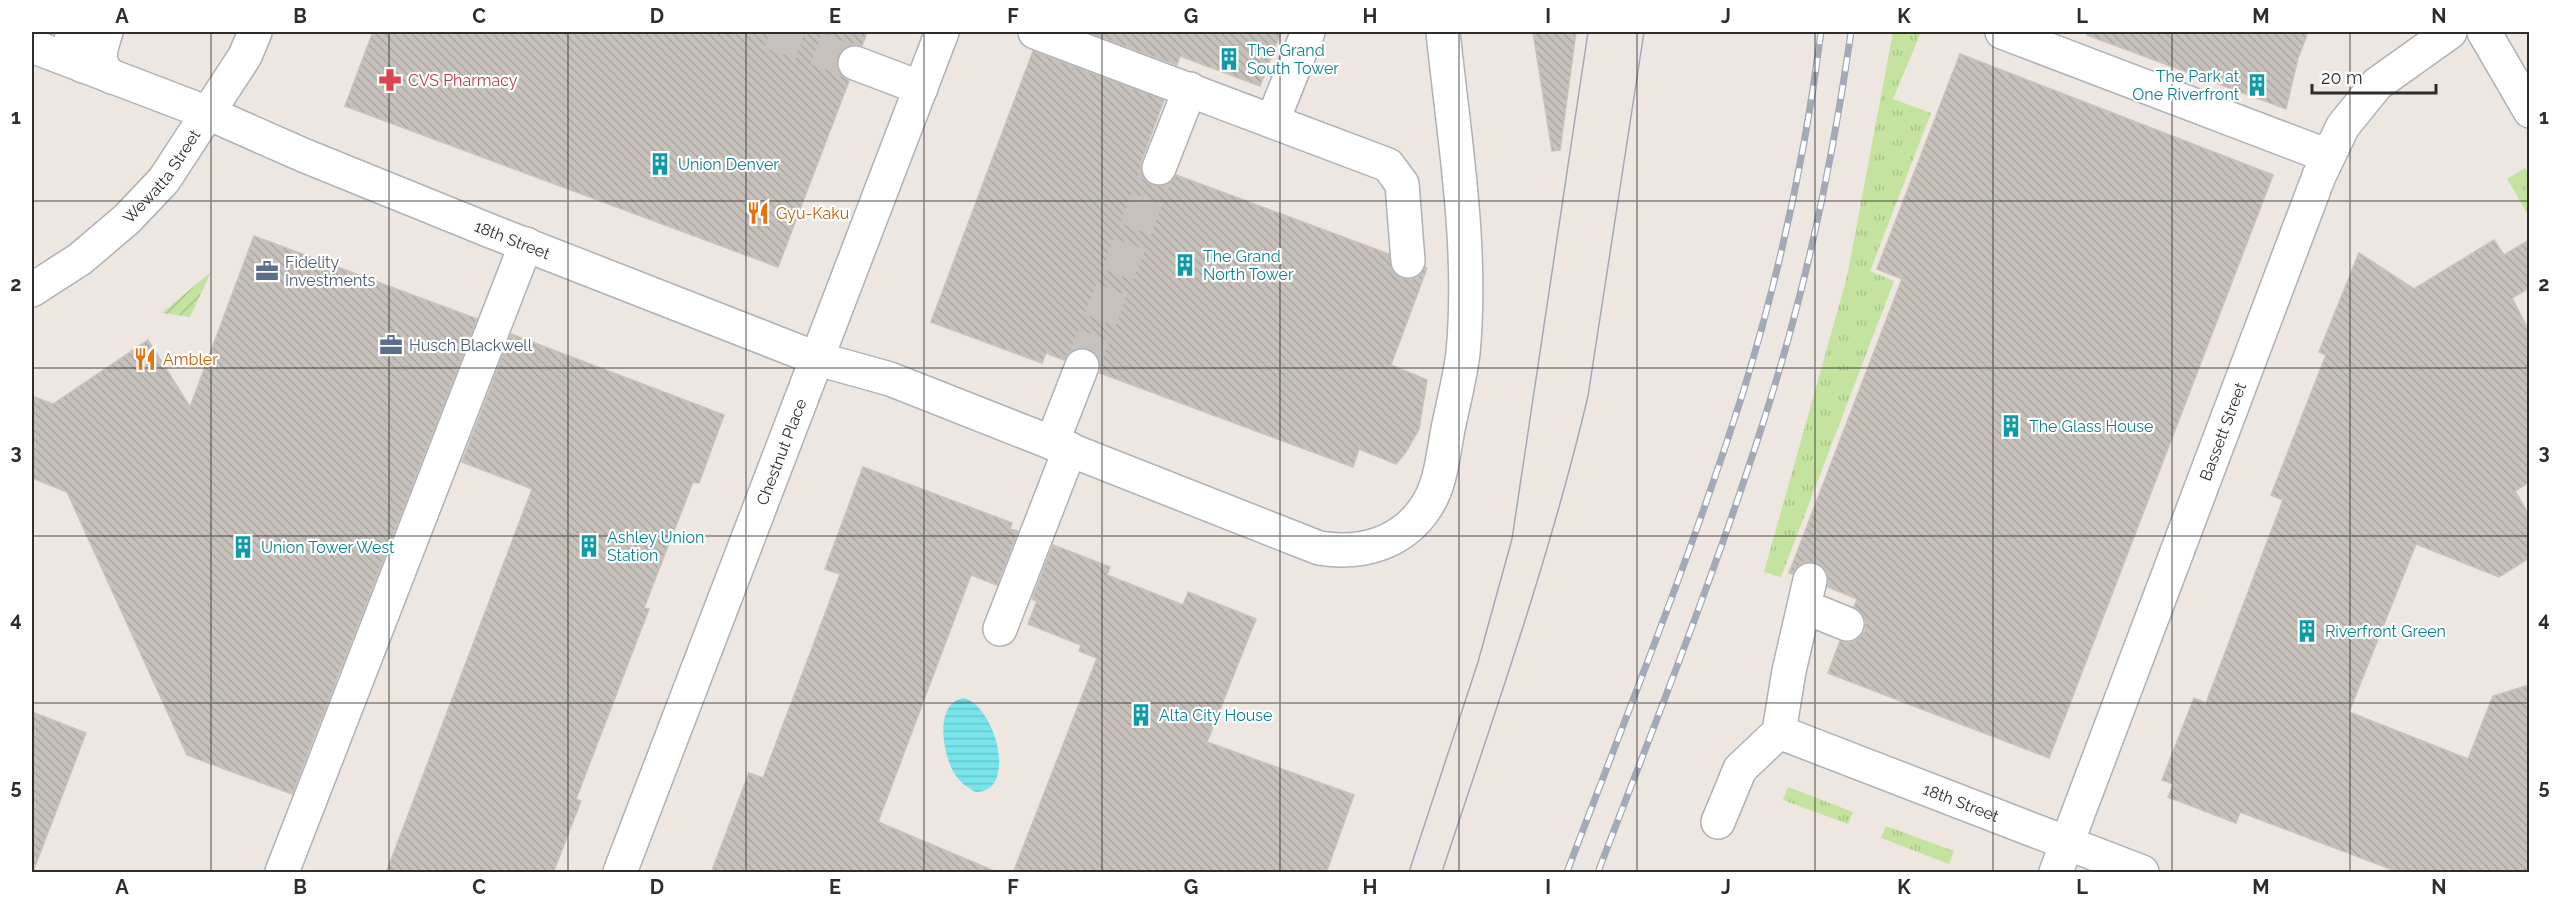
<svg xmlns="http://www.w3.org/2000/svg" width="2561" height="904" viewBox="0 0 2561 904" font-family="Raleway,sans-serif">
  <defs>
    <pattern id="grass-tufts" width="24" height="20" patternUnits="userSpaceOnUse" patternTransform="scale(1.5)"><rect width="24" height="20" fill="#c4e39f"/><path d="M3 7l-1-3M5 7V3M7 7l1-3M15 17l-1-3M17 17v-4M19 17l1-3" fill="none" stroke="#a9c389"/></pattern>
    <pattern id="garden-furrows" width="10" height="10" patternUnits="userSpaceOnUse" patternTransform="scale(1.5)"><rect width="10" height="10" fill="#c4e39f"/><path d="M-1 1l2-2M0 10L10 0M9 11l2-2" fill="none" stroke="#a9c389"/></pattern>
    <pattern id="water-rules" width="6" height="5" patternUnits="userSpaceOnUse" patternTransform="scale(1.5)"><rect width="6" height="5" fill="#78e5ec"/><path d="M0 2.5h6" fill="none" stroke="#68c5cb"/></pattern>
    <pattern id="building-back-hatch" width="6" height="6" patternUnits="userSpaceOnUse" patternTransform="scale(1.5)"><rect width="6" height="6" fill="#c7c1bc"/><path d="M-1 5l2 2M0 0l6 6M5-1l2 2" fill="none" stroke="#aba6a2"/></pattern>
  </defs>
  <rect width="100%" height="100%" fill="#eee6e1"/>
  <!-- grass -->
  <g fill="url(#grass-tufts)">
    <path d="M1893 32H1921L1893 99 1931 113 1870 271 1894 281 1781 577 1764 572 1847 277Z"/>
    <path d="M2525 168 2529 176V216L2507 179Z"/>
    <path d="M1788 787 1853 812 1848 824 1783 800Z"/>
    <path d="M1886 826 1954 851 1949 864 1881 838Z"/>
  </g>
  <!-- garden -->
  <path fill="url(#garden-furrows)" d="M211 272 190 317 162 313Z"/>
  <!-- water -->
  <path fill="url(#water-rules)" d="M964 698C996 707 1018 792 976 792 967 788 960 782 954 773 943 754 933 703 964 698Z"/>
  <!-- building -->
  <g fill="url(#building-back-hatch)" stroke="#cac1ba" stroke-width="1.5">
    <path d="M373 32H867L862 46 853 44 844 48 837 57 836 65 840 74 849 81 778 267 345 106Z"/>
    <path d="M1087 32H1281L1260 86 1180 56 1177 65Z"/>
    <path d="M1533 32H1576L1560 150 1552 151Z"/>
    <path d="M2088 32H2308L2298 58 2286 109 2087 35Z"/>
    <path d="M1033 51 1164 100 1141 162V171L1144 179 1152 185 1162 186 1171 182 1176 175 1389 254 1392 271 1400 278 1410 280 1418 277 1425 267 1427 268 1391 365 1427 380 1419 429 1406 452 1396 464 1359 449 1353 467 1100 373 1101 364 1097 355 1088 348H1079L1071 351 1064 360 1046 353 1042 363 931 322Z"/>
    <path d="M1960 54 2273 175 2049 758 1828 673 1840 641 1849 643 1858 639 1865 631 1866 622 1862 613 1854 607 1857 599 1828 587V574L1823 567 1815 562H1804L1797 567 1792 574 1789 573 1902 279 1877 269Z"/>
    <path d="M254 236 477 319 292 794 187 755 67 492 32 478V396L53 404 148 340 190 407Z"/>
    <path d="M2494 240 2504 255 2529 240V288L2512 298 2529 331V482L2515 491 2529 515V558L2499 577 2416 544 2349 712 2468 759 2493 696 2529 685V873H2401L2240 812 2236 823 2168 797 2174 784 2162 780 2194 698 2206 703 2283 500 2271 495 2326 355 2319 352 2359 253 2414 289Z"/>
    <path d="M511 334 724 415 699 483 693 482 644 608 649 609 576 799 581 801 553 873H386L532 489 462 462Z"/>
    <path d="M863 467 1012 523 1010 529 1018 531 997 585 971 575 878 822 999 873H711L749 773 763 778 840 574 825 569Z"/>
    <path d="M1053 545 1110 567 1107 575 1183 605 1188 592 1256 619 1207 742 1354 795 1326 873H1013L1097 658 1079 651 1081 645 1028 624 1037 601 1032 599Z"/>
    <path d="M32 712 86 733 34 869 32 868Z"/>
  </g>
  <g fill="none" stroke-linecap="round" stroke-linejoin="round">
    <!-- minor-tunnel -->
    <g stroke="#c7c1bd" stroke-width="33" stroke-dasharray="33 16" stroke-linecap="butt">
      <path d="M770 32 855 63"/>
      <path d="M1082 366 1159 168"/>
    </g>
    <!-- minor casing -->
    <g stroke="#adb2b9" stroke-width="36">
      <g id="minor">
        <path d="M73 32C68 47 70 56 83 66"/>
        <path d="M106 32C100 50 95 64 112 77"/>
        <path d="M1035 32 1388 165 1402 184 1408 261"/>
        <path d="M2002 32 2328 156"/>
        <path d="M2484 32 2530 111"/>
        <path id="s1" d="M32 46 208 113 303 155 493 232 818 359 890 379 1319 548C1360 555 1402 544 1426 507 1441 485 1443 455 1448 429 1453 404 1460 378 1463 353 1473 246 1454 138 1443 32"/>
        <path d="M855 63 921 88"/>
        <path d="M1273 120 1308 32"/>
        <path d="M1159 168 1190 89"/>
        <path id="s2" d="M32 290 80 259 127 219 164 180 245 56 255 32"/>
        <path d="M1052 443 1082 366"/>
        <path d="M1820 613 1847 624"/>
        <path d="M1000 629 1070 449"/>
        <path id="s3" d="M1779 732 2142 872"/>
        <path d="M1718 822 1740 769 1779 732 1789 671 1810 580"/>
        <path d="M282 872 526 244"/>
        <path id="s4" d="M620 872 942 32"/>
        <path id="s5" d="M2056 872 2319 176 2343 126 2377 84 2450 32"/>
      </g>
    </g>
    <!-- minor -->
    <use href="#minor" stroke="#fff" stroke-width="33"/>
    <!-- tram -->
    <g stroke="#a3aab7" stroke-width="1.5">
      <path d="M1409 872 1478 662 1512 539 1588 32"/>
      <path d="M1442 872C1494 715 1550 557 1588 396L1644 32"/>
    </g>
    <!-- rail casing -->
    <g stroke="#a3aab7" stroke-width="7">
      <g id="rail">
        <path d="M1567 872C1628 711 1693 551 1745 386 1780 271 1806 151 1821 32"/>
        <path d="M1598 872C1659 713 1723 554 1773 391 1809 274 1834 152 1851 32"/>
      </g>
    </g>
    <!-- rail -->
    <use href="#rail" stroke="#fff" stroke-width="4.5" stroke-dasharray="14" stroke-linecap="butt"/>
  </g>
  <!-- grid -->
  <path fill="none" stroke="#2d2d2d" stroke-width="1.5" stroke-opacity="0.55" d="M211 32V872M389 32V872M568 32V872M746 32V872M924 32V872M1102 32V872M1280 32V872M1459 32V872M1637 32V872M1815 32V872M1993 32V872M2172 32V872M2350 32V872M32 201H2530M32 368H2530M32 536H2530M32 703H2530"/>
  <!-- icons -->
  <defs>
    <g id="building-bare" transform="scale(1.8)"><path d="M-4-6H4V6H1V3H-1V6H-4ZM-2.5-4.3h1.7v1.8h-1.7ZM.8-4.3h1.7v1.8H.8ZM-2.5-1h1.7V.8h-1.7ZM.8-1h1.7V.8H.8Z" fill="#0f9aa8" stroke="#fff" stroke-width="2.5" paint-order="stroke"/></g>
    <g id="pharmacy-bare" transform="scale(1.8)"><path d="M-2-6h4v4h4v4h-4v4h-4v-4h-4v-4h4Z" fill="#e0444e" stroke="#fff" stroke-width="2.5" paint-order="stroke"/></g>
    <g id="restaurant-bare" transform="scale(1.8)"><path d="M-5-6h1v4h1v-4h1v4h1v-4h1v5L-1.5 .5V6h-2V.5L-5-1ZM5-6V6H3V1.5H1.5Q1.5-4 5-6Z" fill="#e8710a" stroke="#fff" stroke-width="2.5" paint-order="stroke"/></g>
    <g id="office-bare" transform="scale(1.8)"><path d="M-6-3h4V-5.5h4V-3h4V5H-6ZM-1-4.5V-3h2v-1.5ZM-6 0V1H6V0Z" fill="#5c6f8a" stroke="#fff" stroke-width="2.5" paint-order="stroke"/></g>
  </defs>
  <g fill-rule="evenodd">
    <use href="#building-bare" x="1229" y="59"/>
    <use href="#pharmacy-bare" x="390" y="80"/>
    <use href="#building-bare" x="2257" y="85"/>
    <use href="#building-bare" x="660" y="164"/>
    <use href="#restaurant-bare" x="758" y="213"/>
    <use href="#building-bare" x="1185" y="265"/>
    <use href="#office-bare" x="267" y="271"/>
    <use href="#office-bare" x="391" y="345"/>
    <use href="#restaurant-bare" x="145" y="359"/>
    <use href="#building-bare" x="2011" y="426"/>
    <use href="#building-bare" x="589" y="546"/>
    <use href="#building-bare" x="243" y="547"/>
    <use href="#building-bare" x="2307" y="631"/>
    <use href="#building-bare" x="1141" y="715"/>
  </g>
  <g text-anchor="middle" stroke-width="4.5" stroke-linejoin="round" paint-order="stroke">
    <!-- culture labels -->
    <g font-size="16" fill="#0d838f" stroke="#fff" text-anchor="start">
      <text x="1247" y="56">The Grand<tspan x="1247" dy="18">South Tower</tspan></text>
      <text x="2239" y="82" text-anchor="end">The Park at<tspan x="2239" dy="18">One Riverfront</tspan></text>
      <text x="678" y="170">Union Denver</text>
      <text x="1203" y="262">The Grand<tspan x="1203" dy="18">North Tower</tspan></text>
      <text x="2029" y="432">The Glass House</text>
      <text x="607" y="543">Ashley Union<tspan x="607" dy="18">Station</tspan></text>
      <text x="261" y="553">Union Tower West</text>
      <text x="2325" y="637">Riverfront Green</text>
      <text x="1159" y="721">Alta City House</text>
    </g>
    <!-- health labels -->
    <g font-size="16" fill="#be3a42" stroke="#fff" text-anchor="start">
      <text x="408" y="86">CVS Pharmacy</text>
    </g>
    <!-- street labels -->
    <g font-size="16" fill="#2d2d2d" stroke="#fff">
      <text dy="6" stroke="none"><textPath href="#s2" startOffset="174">Wewatta Street</textPath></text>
      <text dy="6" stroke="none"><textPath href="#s1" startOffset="518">18th Street</textPath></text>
      <text dy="6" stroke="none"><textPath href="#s5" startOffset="471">Bassett Street</textPath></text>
      <text dy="6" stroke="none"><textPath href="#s4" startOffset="450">Chestnut Place</textPath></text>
      <text dy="6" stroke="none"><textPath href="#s3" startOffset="195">18th Street</textPath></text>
    </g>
    <!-- food labels -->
    <g font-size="16" fill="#c56008" stroke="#fff" text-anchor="start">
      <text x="776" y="219">Gyu-Kaku</text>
      <text x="163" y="365">Ambler</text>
    </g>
    <!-- service labels -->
    <g font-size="16" fill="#4e5e75" stroke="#fff" text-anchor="start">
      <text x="285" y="268">Fidelity<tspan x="285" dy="18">Investments</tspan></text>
      <text x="409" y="351">Husch Blackwell</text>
    </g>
  </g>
  <!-- border -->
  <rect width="2561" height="904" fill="none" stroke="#ffffff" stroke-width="66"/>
  <!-- scale -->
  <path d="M2312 84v9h124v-9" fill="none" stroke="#2d2d2d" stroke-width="3"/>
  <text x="2321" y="84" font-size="18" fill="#2d2d2d" stroke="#ffffff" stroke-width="4.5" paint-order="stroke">20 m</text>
  <rect x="33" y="33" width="2495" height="838" fill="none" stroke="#2d2d2d" stroke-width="2"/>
  <g font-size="20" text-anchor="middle" font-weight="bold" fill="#2d2d2d">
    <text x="122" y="23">A</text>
    <text x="300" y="23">B</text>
    <text x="479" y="23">C</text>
    <text x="657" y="23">D</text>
    <text x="835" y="23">E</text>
    <text x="1013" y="23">F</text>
    <text x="1191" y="23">G</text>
    <text x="1370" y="23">H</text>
    <text x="1548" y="23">I</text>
    <text x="1726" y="23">J</text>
    <text x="1904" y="23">K</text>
    <text x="2082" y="23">L</text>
    <text x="2261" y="23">M</text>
    <text x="2439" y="23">N</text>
    <text x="16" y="124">1</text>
    <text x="2544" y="124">1</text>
    <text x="16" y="291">2</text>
    <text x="2544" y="291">2</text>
    <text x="16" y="459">3</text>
    <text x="2544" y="459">3</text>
    <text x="16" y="626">4</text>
    <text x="2544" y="626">4</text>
    <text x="16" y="794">5</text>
    <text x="2544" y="794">5</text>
    <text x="122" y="894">A</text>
    <text x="300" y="894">B</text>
    <text x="479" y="894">C</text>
    <text x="657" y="894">D</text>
    <text x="835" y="894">E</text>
    <text x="1013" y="894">F</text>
    <text x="1191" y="894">G</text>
    <text x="1370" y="894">H</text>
    <text x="1548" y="894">I</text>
    <text x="1726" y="894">J</text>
    <text x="1904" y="894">K</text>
    <text x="2082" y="894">L</text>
    <text x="2261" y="894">M</text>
    <text x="2439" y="894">N</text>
  </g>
</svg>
